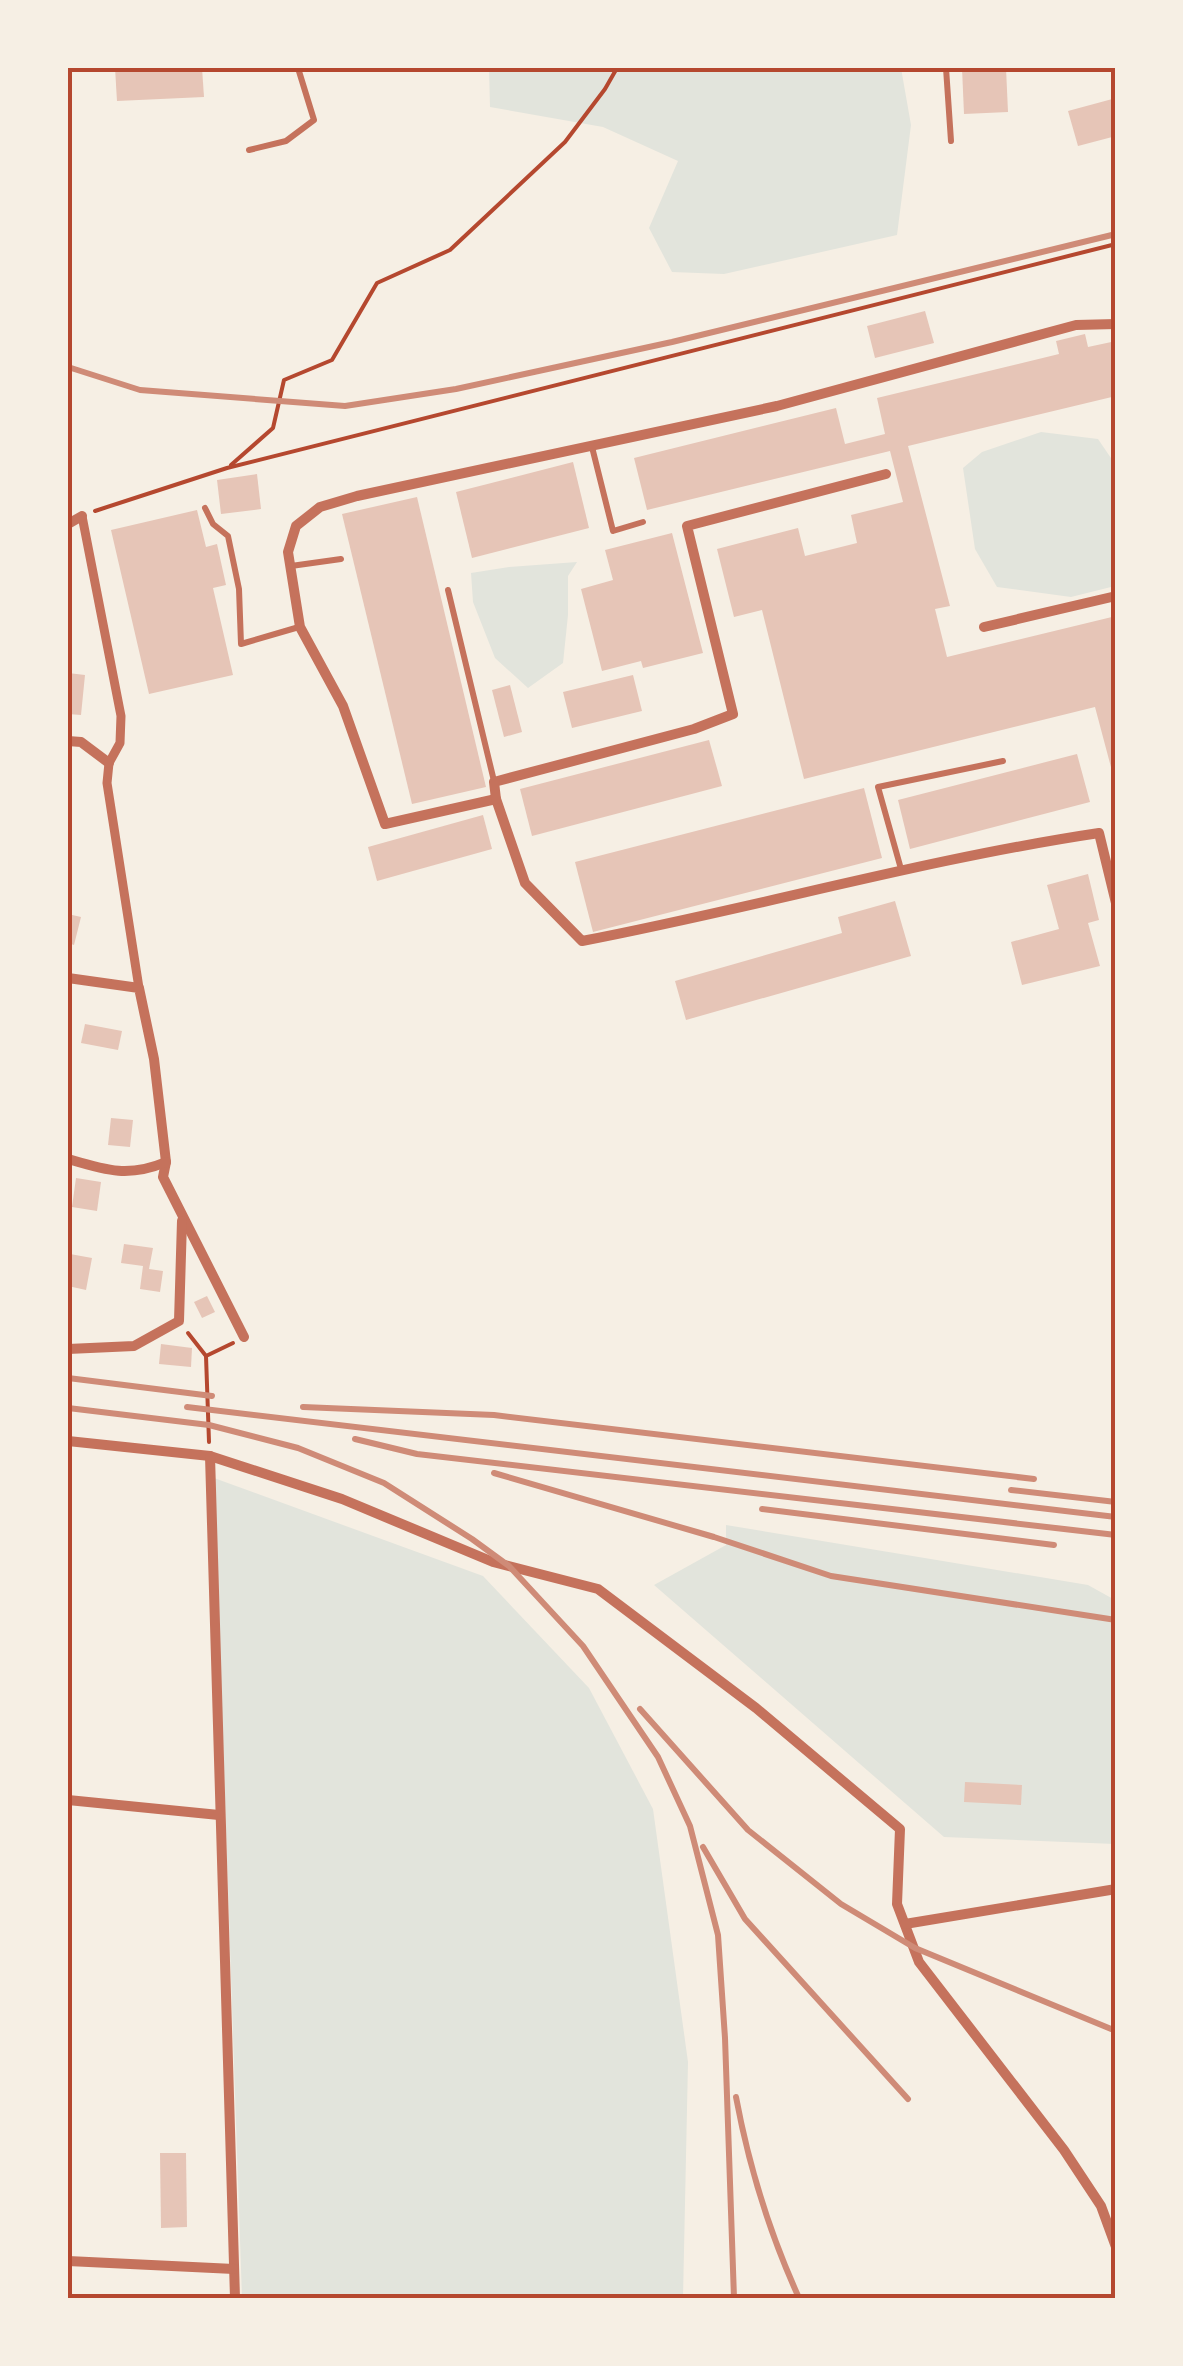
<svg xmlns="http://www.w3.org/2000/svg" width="1183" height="2366" viewBox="0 0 1183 2366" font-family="Arial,sans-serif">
  <rect width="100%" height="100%" fill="#f6efe4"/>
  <!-- green -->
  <g fill="#e2e4dc">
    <path d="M489 68H901L911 125 897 235 724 274 672 272 649 228 678 161 603 127 490 107Z"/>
    <path d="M1041 432 1098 439 1115 464V586L1071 597 997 587 975 549 963 468 982 452Z"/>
    <path d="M577 562 568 576V615L563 663 528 688 495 658 473 602 471 573 509 567Z"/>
    <path d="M214 1478 483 1576 589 1688 653 1809 688 2062 683 2298H242Z"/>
    <path d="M726 1525 1088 1585 1115 1600V1844L944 1837 654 1585 726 1545Z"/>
  </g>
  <!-- building -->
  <g fill="#e6c5b7">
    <path d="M115 68H202L204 97 117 101Z"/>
    <path d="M962 68H1006L1008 112 964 114Z"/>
    <path d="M1116 98V136L1078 146 1068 111Z"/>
    <path d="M925 311 934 343 875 358 867 326Z"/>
    <path d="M1085 334 1088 347 1116 341V396L908 446 950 606 935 609 947 657 1116 616V786L1095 707 804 779 762 610 734 617 717 549 798 528 805 556 857 543 851 515 903 502 890 451 647 510 634 458 836 408 845 444 885 434 877 398 1059 354 1056 341Z"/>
    <path d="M573 462 589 528 472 558 456 492Z"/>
    <path d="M257 474 261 509 221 514 217 480Z"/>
    <path d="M417 497 486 787 412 804 342 514Z"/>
    <path d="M197 510 206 547 217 544 226 585 213 588 233 675 149 694 111 530Z"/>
    <path d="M672 533 703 653 643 668 641 661 602 671 581 589 613 580 605 550Z"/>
    <path d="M68 673 85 675 81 715 68 714Z"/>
    <path d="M633 675 642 711 572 728 563 692Z"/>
    <path d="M510 685 522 732 504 737 492 690Z"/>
    <path d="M709 740 722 786 532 836 520 789Z"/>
    <path d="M1077 754 1090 802 910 849 898 800Z"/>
    <path d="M864 788 882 858 593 932 575 862Z"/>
    <path d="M483 815 492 849 377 881 368 847Z"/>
    <path d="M1088 874 1099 920 1088 923 1100 966 1022 985 1011 942 1059 929 1047 885Z"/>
    <path d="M895 901 911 956 686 1020 675 981 842 933 838 917Z"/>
    <path d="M68 914 81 917 74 945 68 943Z"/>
    <path d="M85 1024 122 1031 118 1050 81 1043Z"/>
    <path d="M111 1118 133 1120 130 1147 108 1145Z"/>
    <path d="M76 1178 101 1182 97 1211 72 1207Z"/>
    <path d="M124 1244 153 1248 149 1269 163 1271 160 1292 140 1289 143 1266 121 1263Z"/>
    <path d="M70 1254 92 1258 86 1290 68 1286Z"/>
    <path d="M207 1296 215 1312 202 1318 194 1302Z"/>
    <path d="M161 1344 192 1348 191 1367 159 1364Z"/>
    <path d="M965 1782 1022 1785 1021 1805 964 1802Z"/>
    <path d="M160 2153H186L187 2227 161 2228Z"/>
  </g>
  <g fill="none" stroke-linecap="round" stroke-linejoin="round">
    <!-- path -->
    <g stroke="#b5482f" stroke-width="4">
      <path d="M231 465 273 428 284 380 332 360 377 283 450 250 565 142 605 89 617 68"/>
      <path d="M95 511 227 468 1116 244"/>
      <path d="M188 1333 206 1356"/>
      <path d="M209 1442 206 1356 233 1343"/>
    </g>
    <!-- service -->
    <g stroke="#c5725c" stroke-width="6">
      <path d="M946 68 951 141"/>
      <path d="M249 150 286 141 314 120 298 68"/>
      <path d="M592 447 613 531 643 522"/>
      <path d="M205 508 213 524 228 536 239 589 241 644 299 627"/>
      <path d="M291 566 341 559"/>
      <path d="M448 590 494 781"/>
      <path d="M901 869 878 787 1003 761"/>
    </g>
    <!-- pedestrian -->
    <path stroke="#c5725c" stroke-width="9" d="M82 516 121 716 120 743 109 763 107 783 139 988"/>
    <!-- minor -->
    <g stroke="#c5725c" stroke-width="10">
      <path d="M1116 324 1076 325 777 406 357 496 320 507 296 526 288 552 300 627 343 706 385 824 496 799 525 883 582 941C755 908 925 859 1099 833L1116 903"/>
      <path d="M68 524 82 516"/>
      <path d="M984 627 1116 596"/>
      <path d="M68 741 81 742 109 763"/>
      <path d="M496 799 494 782 694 729 733 714 687 526 886 474"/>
      <path d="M68 978 139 988 154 1059 166 1162 163 1177 244 1337"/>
      <path d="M68 1159C105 1170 128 1178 166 1162"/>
      <path d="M68 1349 134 1346 179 1321 182 1221"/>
      <path d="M68 1441 210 1456 342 1499 493 1562 598 1589 756 1708 900 1829 897 1904 919 1962 1064 2150 1101 2206 1116 2247"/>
      <path d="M210 1456 235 2298"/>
      <path d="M68 1800 219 1815"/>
      <path d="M905 1924 1116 1889"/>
      <path d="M68 2261 234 2269"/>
    </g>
    <!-- rail -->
    <g stroke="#cf8b77" stroke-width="6">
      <path d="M68 367 140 390 345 406 456 389 672 342 1116 234"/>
      <path d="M68 1378 212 1396"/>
      <path d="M187 1407 1116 1517"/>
      <path d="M303 1407 494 1415 1034 1479"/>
      <path d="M68 1408 209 1425 298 1448 384 1483 472 1539 509 1566 583 1646 658 1757 690 1826 718 1935 725 2038 734 2298"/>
      <path d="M355 1439 417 1454 1116 1535"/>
      <path d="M494 1473 714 1537 831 1576 1116 1620"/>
      <path d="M1011 1490 1116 1502"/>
      <path d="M762 1509 1054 1545"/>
      <path d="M640 1709 748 1830 841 1904 915 1948 1116 2031"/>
      <path d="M703 1847 745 1919 908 2099"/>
      <path d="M736 2097C749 2167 770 2234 799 2298"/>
    </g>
  </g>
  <!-- border -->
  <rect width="1183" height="2366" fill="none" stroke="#f6efe4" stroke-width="140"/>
  <rect x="70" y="70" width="1043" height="2226" fill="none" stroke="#b5482f" stroke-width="4"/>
</svg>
